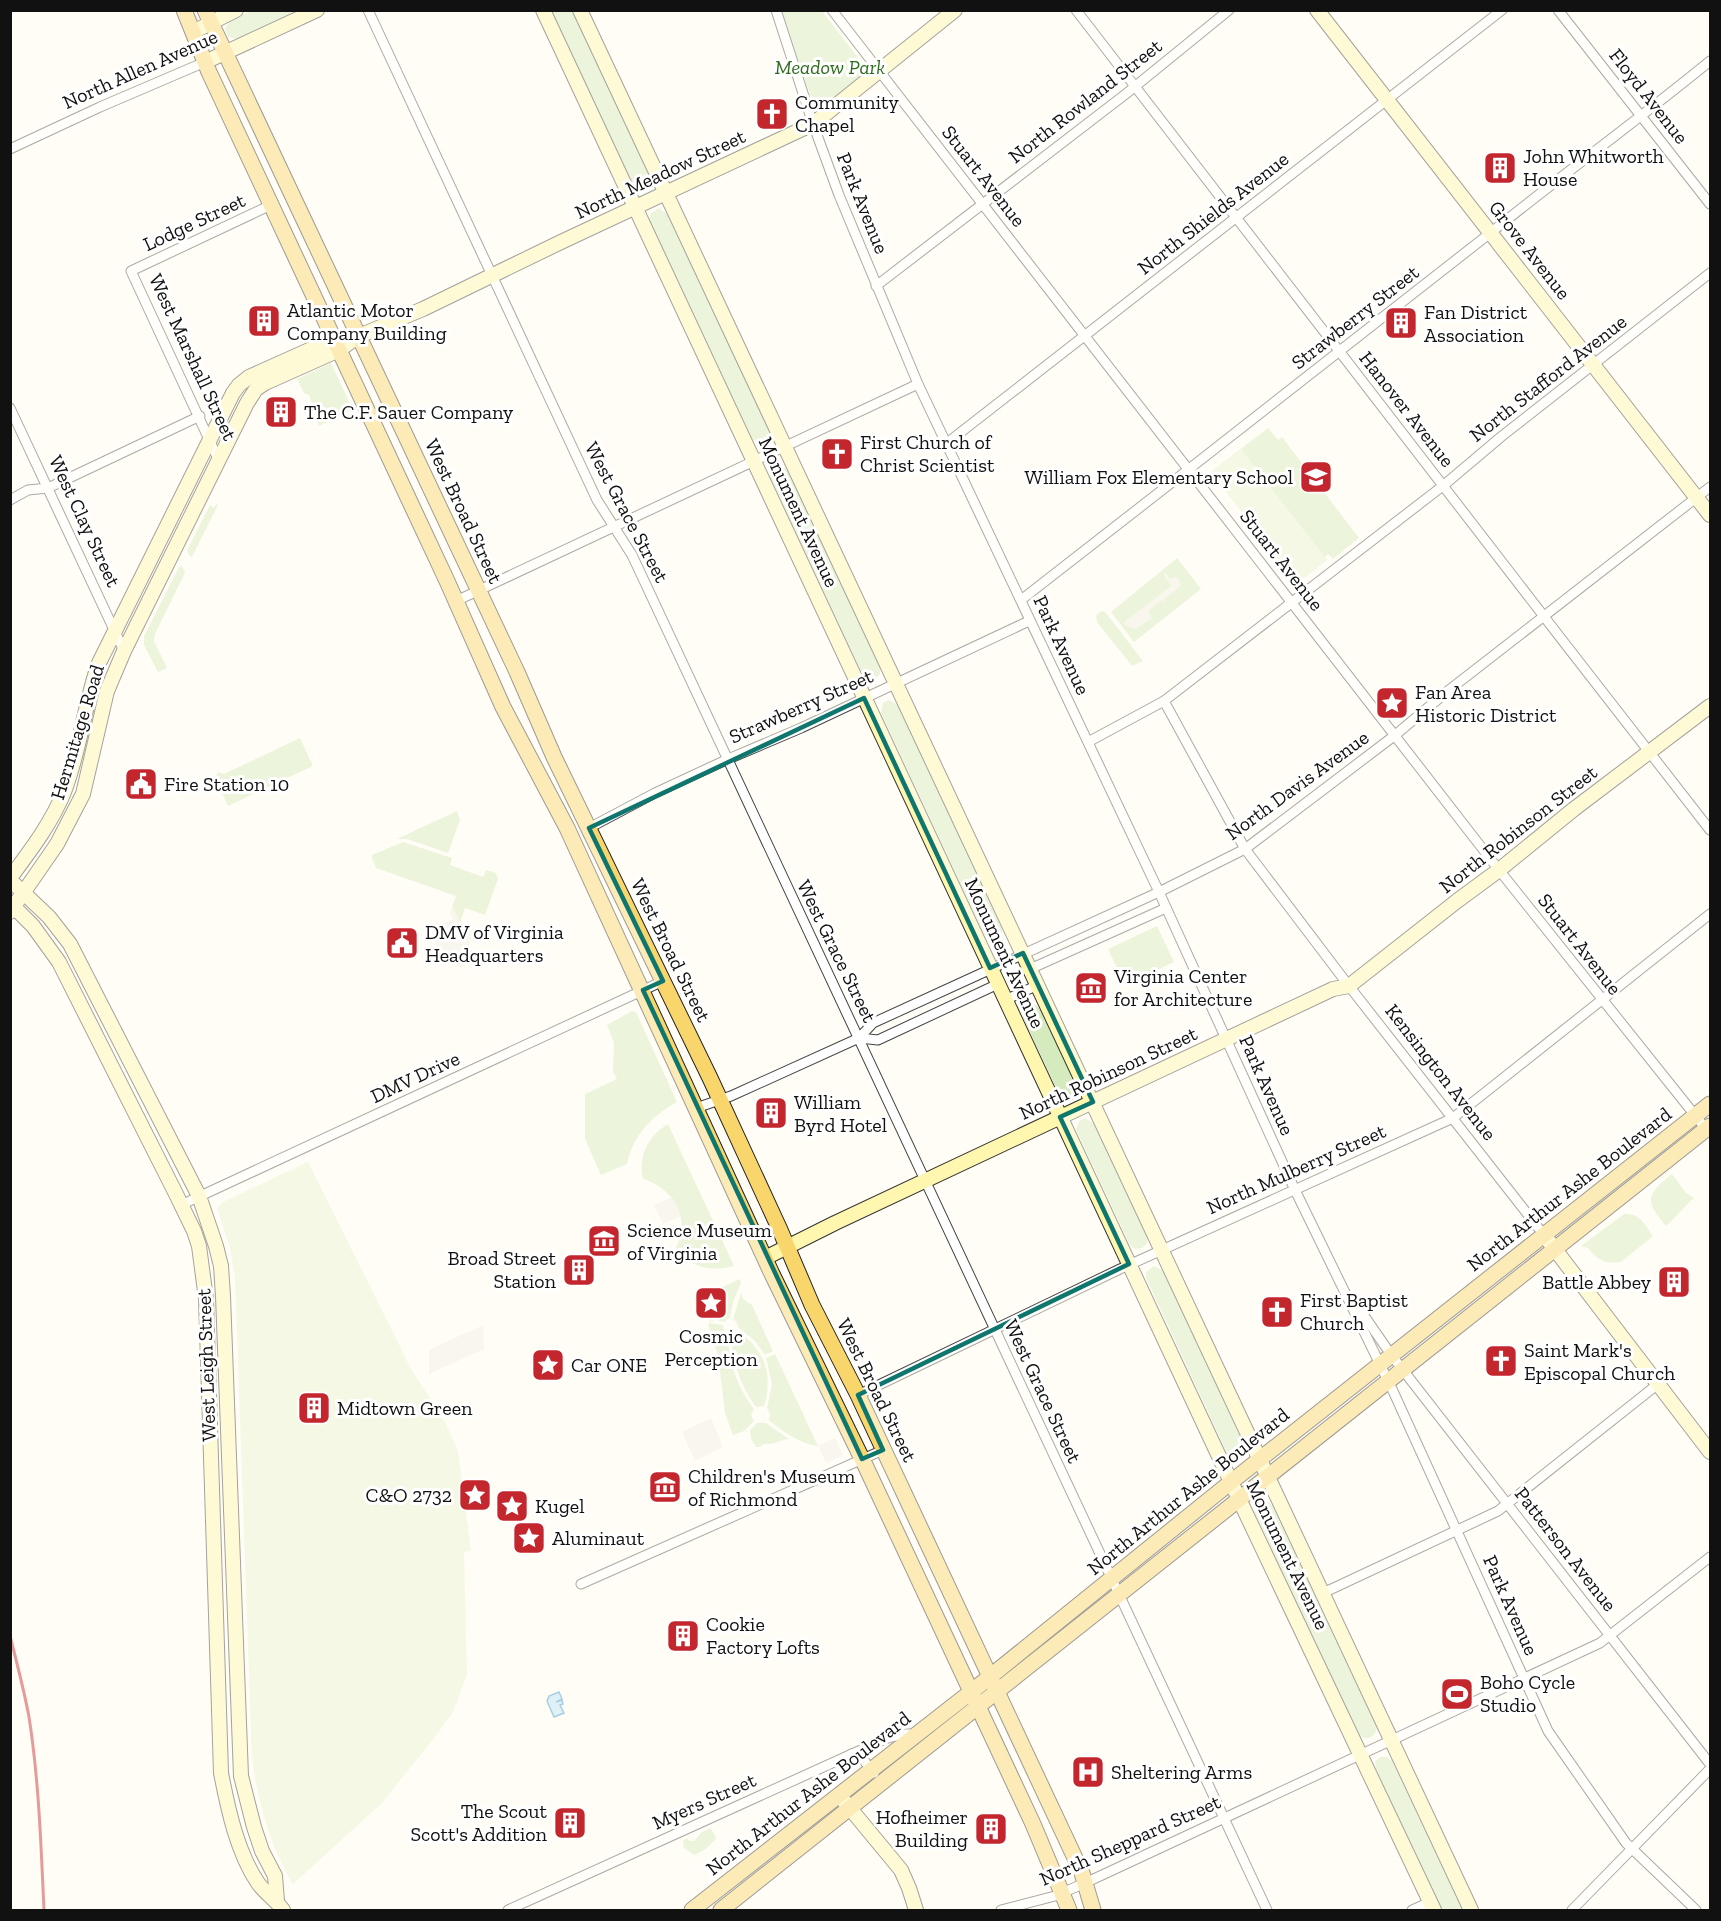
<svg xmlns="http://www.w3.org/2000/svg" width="1721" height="1921" viewBox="0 0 1721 1921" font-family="'Zilla Slab',serif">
  <rect width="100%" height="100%" fill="#fffdf5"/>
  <!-- green -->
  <g fill="#d5ebbd">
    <path d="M252 10H297V11L237 39 228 37 225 29 229 21Z"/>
    <path d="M551 11H572L651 179V185L646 190H640L634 187Z"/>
    <path d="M781 11H822L866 68 865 73 824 109 819 110 814 106Z"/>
    <path d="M659 208 667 214 769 431V438L764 442 758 443 752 439 650 221V214Z"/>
    <path d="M331 363 353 410 319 426 309 395 304 393 297 379Z"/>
    <path d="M1268 428 1278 440 1282 437 1359 538 1333 559 1328 554 1325 557 1327 560 1297 583 1211 472Z"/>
    <path d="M778 464 787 469 880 667V674L875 679H868L863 675 770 477V470Z"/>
    <path d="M216 504 218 505 192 557 189 555 187 550 210 505 214 508Z"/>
    <path d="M1177 558 1201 589 1134 642 1111 612Z"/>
    <path d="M182 566 185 573 155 634 154 641 167 668 158 672 144 645V636L179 567Z"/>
    <path d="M1103 611 1106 613 1143 661 1132 666 1097 622 1096 616 1100 612Z"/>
    <path d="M889 700 898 705 1002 928V935L997 939 991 940 985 936 881 713 883 703Z"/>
    <path d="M300 738 313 766 228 806 215 778 218 772 224 774Z"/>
    <path d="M457 811 460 820 448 853 407 839H397Z"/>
    <path d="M403 842 452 858 450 865 483 877 486 870 496 873 498 879 485 915 465 908 460 923 452 907 456 896 376 868 372 858V855Z"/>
    <path d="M1157 926 1174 962 1125 985 1108 949Z"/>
    <path d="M1028 1005H1035L1040 1009 1077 1088V1095L1073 1100H1066L1060 1096 1023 1017V1010Z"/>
    <path d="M632 1011 636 1012 677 1102C652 1116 633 1135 627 1164L601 1175 585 1139V1094L617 1079 613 1072 614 1043 607 1025Z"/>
    <path d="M1085 1118 1093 1123 1147 1237V1244L1142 1248 1135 1249 1130 1245 1076 1130 1079 1121Z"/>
    <path d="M668 1124 734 1266C710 1272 692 1268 675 1249 693 1221 673 1187 643 1179 638 1156 648 1136 668 1124Z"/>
    <path d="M1672 1174 1686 1193 1694 1198C1683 1207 1677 1217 1666 1226 1644 1200 1646 1195 1672 1174Z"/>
    <path d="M1624 1214C1639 1213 1645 1224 1653 1236L1621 1262C1605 1264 1597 1260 1588 1248L1581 1246Z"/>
    <path d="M1154 1266 1163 1271 1245 1447V1454L1241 1459H1234L1228 1455 1146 1278V1272Z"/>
    <path d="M740 1279 741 1283 733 1302 730 1318 724 1322 717 1320C725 1309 725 1302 718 1289Z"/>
    <path d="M741 1293 743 1299 752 1305 773 1351 765 1355 755 1341 738 1327 737 1322 733 1319Z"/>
    <path d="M710 1323 723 1325 724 1330 728 1334C728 1361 737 1387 754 1409L751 1415 754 1421 744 1431 733 1435 725 1413 718 1355 708 1324Z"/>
    <path d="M736 1331C764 1346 774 1376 764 1406L756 1407C740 1385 732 1361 731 1334Z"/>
    <path d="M775 1354 818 1446C800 1444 783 1432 769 1420L770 1414 767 1408 772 1384 766 1358Z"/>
    <path d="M757 1423H766L789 1439C779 1440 774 1445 764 1444L760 1447H756L751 1439 750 1430Z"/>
    <path d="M1260 1501H1267L1272 1505 1377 1728C1375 1737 1368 1741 1360 1736L1255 1513V1506Z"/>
    <path d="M1380 1757H1387L1392 1761 1462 1910H1442L1376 1769 1375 1762Z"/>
    <path d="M711 1828 716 1838C710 1846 703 1852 694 1855L684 1848 683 1841 687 1838 689 1841H694L702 1832Z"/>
  </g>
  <!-- pitch -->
  <g fill="#e6f2cf">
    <path d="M1241 449 1327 560 1297 583 1211 472Z"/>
    <path d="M308 1162 410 1367 445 1422 458 1451 471 1551 464 1552 467 1674 453 1712 438 1733 381 1804 293 1884C270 1846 258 1803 252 1759L235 1276 230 1248 217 1208 221 1203Z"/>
  </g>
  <!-- plaza -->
  <g fill="#f1ede2">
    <path d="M1166 573 1170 579 1175 577 1179 579 1181 586 1164 599 1165 604 1162 600 1148 611 1152 618 1142 625 1135 629 1125 625 1123 623 1171 586 1164 575Z"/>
    <path d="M452 907 460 923 475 929 461 967 444 961 430 930 453 919 450 913Z"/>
    <path d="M672 1197 681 1216 663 1224 654 1205Z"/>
    <path d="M717 1286 724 1302V1308L720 1316 710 1323 698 1295Z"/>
    <path d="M483 1325 484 1349 429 1374V1350Z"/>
    <path d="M711 1418 723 1447 695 1461 682 1432Z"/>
    <path d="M835 1438 843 1455 826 1463 818 1446Z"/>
  </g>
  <!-- water -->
  <path fill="#b9e0f7" stroke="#3f96cf" stroke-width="1.5" d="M559 1692 562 1699 556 1702 562 1700 563 1704 560 1705 564 1713 554 1717 547 1701 549 1696Z"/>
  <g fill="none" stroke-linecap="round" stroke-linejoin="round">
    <!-- street casing -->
    <g stroke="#444" stroke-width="11">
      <g id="street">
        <path d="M368 10 597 500 632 555 1267 1910"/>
        <path d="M776 10 813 124 839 195 918 384 1159 892 1295 1190 1393 1391 1548 1731 1626 1843 1696 1910"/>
        <path d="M832 10 1499 870 1706 1129"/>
        <path d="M1076 10C1288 283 1497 558 1710 830"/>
        <path d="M1558 10 1710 204"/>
        <path d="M10 149 100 107 205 62"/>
        <path d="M876 286 1127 93 1229 10"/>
        <path d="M10 408 124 651"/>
        <path d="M947 443 1502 10"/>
        <path d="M219 461 131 271 271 205"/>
        <path d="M10 500 28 490 48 488 200 416"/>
        <path d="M1021 600C1177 478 1334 357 1489 234 1562 175 1638 120 1710 61"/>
        <path d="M456 601 918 384"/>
        <path d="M1164 701 1245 849 1349 986 1544 1235"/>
        <path d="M1088 742 1164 701 1444 485 1502 436 1710 273"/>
        <path d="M589 828 655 793 726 760 801 728 1029 621"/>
        <path d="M1030 969 1166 908"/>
        <path d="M1005 1000 1038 985"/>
        <path d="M859 1038 878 1040 998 984"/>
        <path d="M696 1108 731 1096 859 1038 873 1023 1159 892 1245 849 1394 736 1449 690 1710 487"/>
        <path d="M181 1205 663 981"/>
        <path d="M1358 1307 1392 1356 1710 1764"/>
        <path d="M858 1395 1120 1269 1453 1118 1710 914"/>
        <path d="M581 1584 883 1450"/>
        <path d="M1323 1593 1498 1511 1658 1384"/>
        <path d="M851 1754 862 1758 874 1773"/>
        <path d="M508 1910 885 1739 903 1734H917"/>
        <path d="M1001 1910 1055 1896 1085 1883 1600 1643 1710 1557"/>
        <path d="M1412 1910 1430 1902"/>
        <path d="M1572 1910 1710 1769"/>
      </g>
    </g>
    <!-- secondary casing -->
    <g stroke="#333" stroke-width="16">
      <g id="secondary">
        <path d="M543 10 1231 1482 1434 1910"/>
        <path d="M580 10 1471 1910"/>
        <path d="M1317 10 1710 515"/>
        <path d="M193 32 236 10"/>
        <path d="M205 62 317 10"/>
        <path d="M10 878C30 851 51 824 64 792 80 751 84 705 99 663L233 393 239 385 249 377 327 342 342 338"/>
        <path d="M10 880 49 917 70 944 199 1196 216 1246 221 1266 223 1296 241 1776 254 1827 262 1851 275 1876 277 1901"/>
        <path d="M10 903 33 926 59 962 176 1194 194 1231 199 1246 206 1299 221 1773C228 1809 237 1852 258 1883 265 1893 276 1900 283 1910"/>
        <path d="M10 912 57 844 83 794 107 691 124 651 247 403 256 389 265 383 339 350 359 336 423 309 561 242 813 124 955 10"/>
        <path d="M1544 1235 1710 1452"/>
        <path d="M765 1258 835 1223 1333 989 1349 986 1457 901 1499 870 1574 809 1710 706"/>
        <path d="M839 1795 901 1870 909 1888 916 1910"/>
      </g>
    </g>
    <!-- primary casing -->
    <g stroke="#222" stroke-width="17">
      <g id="primary">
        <path d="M184 10 209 72 447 581 503 707 567 828 772 1274 866 1467 1033 1824 1069 1910"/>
        <path d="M205 10 517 672 554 757 710 1078 780 1230 812 1305 858 1395 1082 1873 1093 1910"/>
        <path d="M692 1910 971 1692 1231 1482 1710 1104"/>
        <path d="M721 1910 1710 1126"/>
      </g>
    </g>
    <!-- street -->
    <use href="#street" stroke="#fff" stroke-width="9"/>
    <!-- secondary -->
    <use href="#secondary" stroke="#fff6b0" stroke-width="14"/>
    <!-- primary -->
    <use href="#primary" stroke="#f9d66b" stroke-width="15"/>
    <!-- rail -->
    <path stroke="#c4262e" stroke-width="3" d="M10 1636C17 1663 24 1690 29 1717 39 1781 41 1846 44 1910"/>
  </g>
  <!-- marked area -->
  <path d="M0 0H1721V1921H0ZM864 698 990 968 1023 953 1093 1102 1060 1117 1129 1264 858 1395 883 1450 862 1459 643 990 663 981 589 828Z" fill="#fffdf5" fill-opacity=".55" fill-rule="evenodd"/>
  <path fill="none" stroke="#0f766e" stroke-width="4.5" stroke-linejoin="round" d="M864 698 990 968 1023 953 1093 1102 1060 1117 1129 1264 858 1395 883 1450 862 1459 643 990 663 981 589 828Z"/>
  <!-- icons -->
  <defs>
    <g id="church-square" transform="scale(1.725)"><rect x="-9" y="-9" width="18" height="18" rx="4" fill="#c4262e" stroke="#fff"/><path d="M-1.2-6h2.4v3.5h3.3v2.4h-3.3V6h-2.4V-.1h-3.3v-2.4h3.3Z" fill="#fff"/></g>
    <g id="building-square" transform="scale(1.725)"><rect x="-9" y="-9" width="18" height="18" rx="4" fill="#c4262e" stroke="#fff"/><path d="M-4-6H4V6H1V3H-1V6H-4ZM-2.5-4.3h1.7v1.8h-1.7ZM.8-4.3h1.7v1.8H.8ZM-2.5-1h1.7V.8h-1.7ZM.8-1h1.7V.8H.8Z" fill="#fff"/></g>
    <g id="school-square" transform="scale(1.725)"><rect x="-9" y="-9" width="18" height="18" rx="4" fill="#c4262e" stroke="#fff"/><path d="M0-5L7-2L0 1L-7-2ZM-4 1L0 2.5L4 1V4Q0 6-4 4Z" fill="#fff"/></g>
    <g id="sight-square" transform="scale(1.725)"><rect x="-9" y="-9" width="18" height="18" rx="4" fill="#c4262e" stroke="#fff"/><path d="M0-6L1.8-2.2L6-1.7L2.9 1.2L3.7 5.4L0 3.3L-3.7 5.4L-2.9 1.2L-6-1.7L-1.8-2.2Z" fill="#fff"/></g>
    <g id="civic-square" transform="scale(1.725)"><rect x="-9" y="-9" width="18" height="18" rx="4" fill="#c4262e" stroke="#fff"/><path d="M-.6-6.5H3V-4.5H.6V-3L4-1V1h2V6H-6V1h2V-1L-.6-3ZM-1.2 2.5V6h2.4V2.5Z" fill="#fff"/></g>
    <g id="museum-square" transform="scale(1.725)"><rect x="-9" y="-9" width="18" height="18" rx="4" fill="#c4262e" stroke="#fff"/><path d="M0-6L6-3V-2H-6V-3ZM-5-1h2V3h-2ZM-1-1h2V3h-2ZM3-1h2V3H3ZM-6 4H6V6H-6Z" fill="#fff"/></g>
    <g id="stadium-square" transform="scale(1.725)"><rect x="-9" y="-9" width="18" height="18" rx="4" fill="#c4262e" stroke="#fff"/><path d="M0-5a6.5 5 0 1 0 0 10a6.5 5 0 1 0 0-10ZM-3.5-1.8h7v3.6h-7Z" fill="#fff"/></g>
    <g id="hospital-square" transform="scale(1.725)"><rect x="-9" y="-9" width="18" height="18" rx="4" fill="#c4262e" stroke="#fff"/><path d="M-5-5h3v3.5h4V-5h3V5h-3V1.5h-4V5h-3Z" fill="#fff"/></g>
  </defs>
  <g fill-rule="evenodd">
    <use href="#church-square" x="772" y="114"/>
    <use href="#building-square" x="1500" y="168"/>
    <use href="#building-square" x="264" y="321"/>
    <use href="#building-square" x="1401" y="323"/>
    <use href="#building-square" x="281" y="412"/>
    <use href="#church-square" x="837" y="454"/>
    <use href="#school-square" x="1316" y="477"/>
    <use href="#sight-square" x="1392" y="703"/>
    <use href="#civic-square" x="141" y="784"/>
    <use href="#civic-square" x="402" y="943"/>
    <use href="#museum-square" x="1091" y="988"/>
    <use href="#building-square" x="771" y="1113"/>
    <use href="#museum-square" x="604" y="1241"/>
    <use href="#building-square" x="579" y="1270"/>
    <use href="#building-square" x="1674" y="1282"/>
    <use href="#sight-square" x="711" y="1303"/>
    <use href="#church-square" x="1277" y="1312"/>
    <use href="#church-square" x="1501" y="1361"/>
    <use href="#sight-square" x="548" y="1365"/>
    <use href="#building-square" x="314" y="1408"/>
    <use href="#museum-square" x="665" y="1487"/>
    <use href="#sight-square" x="475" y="1495"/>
    <use href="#sight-square" x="512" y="1506"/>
    <use href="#sight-square" x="529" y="1538"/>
    <use href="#building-square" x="683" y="1636"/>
    <use href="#stadium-square" x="1457" y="1694"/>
    <use href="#hospital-square" x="1088" y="1772"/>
    <use href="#building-square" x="570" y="1823"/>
    <use href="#building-square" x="991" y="1829"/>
  </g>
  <g text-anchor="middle" stroke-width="6" stroke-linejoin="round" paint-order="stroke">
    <!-- park labels -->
    <g font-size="20" font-style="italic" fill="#2f6b1f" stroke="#fff">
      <text x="830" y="74">Meadow Park</text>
    </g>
    <!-- street labels -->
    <g font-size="20" fill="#111" stroke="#fff">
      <text transform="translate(140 69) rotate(-24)" y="7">North Allen Avenue</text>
      <text transform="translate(1649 96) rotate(52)" y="7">Floyd Avenue</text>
      <text transform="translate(1085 101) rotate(-38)" y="7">North Rowland Street</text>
      <text transform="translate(660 174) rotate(-25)" y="7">North Meadow Street</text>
      <text transform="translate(984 176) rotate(52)" y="7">Stuart Avenue</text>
      <text transform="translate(863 203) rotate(68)" y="7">Park Avenue</text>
      <text transform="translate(1213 213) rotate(-38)" y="7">North Shields Avenue</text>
      <text transform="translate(194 222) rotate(-25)" y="7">Lodge Street</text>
      <text transform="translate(1530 250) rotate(52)" y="7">Grove Avenue</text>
      <text transform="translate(1355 317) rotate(-38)" y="7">Strawberry Street</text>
      <text transform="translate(193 357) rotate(65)" y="7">West Marshall Street</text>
      <text transform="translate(1548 378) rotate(-38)" y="7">North Stafford Avenue</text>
      <text transform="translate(1407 409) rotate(52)" y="7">Hanover Avenue</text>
      <text transform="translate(464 511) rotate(65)" y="7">West Broad Street</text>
      <text transform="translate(627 512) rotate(62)" y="7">West Grace Street</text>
      <text transform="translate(799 512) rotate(65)" y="7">Monument Avenue</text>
      <text transform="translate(85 521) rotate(65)" y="7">West Clay Street</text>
      <text transform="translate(1282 560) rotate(52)" y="7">Stuart Avenue</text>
      <text transform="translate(1062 645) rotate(65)" y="7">Park Avenue</text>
      <text transform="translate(801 706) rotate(-24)" y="7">Strawberry Street</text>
      <text transform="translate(77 732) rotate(-73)" y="7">Hermitage Road</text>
      <text transform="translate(1297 785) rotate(-36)" y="7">North Davis Avenue</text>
      <text transform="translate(1518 829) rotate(-38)" y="7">North Robinson Street</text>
      <text transform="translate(1580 944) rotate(52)" y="7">Stuart Avenue</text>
      <text transform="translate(671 950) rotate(64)" y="7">West Broad Street</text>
      <text transform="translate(837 951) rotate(64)" y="7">West Grace Street</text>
      <text transform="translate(1005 953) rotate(65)" y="7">Monument Avenue</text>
      <text transform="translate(1441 1072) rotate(52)" y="7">Kensington Avenue</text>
      <text transform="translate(1108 1073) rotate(-25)" y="7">North Robinson Street</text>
      <text transform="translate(415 1077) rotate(-25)" y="7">DMV Drive</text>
      <text transform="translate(1267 1085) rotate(66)" y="7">Park Avenue</text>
      <text transform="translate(1296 1169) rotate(-24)" y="7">North Mulberry Street</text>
      <text transform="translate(1569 1189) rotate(-38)" y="7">North Arthur Ashe Boulevard</text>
      <text transform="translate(206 1365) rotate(-92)" y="7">West Leigh Street</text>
      <text transform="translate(877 1390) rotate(64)" y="7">West Broad Street</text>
      <text transform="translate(1043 1391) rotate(65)" y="7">West Grace Street</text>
      <text transform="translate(1188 1491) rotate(-39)" y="7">North Arthur Ashe Boulevard</text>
      <text transform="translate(1566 1549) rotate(52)" y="7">Patterson Avenue</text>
      <text transform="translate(1288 1555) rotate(64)" y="7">Monument Avenue</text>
      <text transform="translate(1511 1605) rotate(66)" y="7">Park Avenue</text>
      <text transform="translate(808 1793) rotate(-38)" y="7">North Arthur Ashe Boulevard</text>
      <text transform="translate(704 1801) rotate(-24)" y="7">Myers Street</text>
      <text transform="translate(1130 1840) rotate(-24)" y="7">North Sheppard Street</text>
    </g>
    <!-- poi labels -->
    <g font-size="20" fill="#111" stroke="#fff" text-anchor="start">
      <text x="795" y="109">Community<tspan x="795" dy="23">Chapel</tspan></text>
      <text x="1523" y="163">John Whitworth<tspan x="1523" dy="23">House</tspan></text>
      <text x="287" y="317">Atlantic Motor<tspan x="287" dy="23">Company Building</tspan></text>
      <text x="1424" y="319">Fan District<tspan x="1424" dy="23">Association</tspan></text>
      <text x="304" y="419">The C.F. Sauer Company</text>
      <text x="860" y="449">First Church of<tspan x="860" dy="23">Christ Scientist</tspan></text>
      <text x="1293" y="484" text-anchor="end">William Fox Elementary School</text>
      <text x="1415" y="699">Fan Area<tspan x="1415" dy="23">Historic District</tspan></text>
      <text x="164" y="791">Fire Station 10</text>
      <text x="425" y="939">DMV of Virginia<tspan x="425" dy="23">Headquarters</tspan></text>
      <text x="1114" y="983">Virginia Center<tspan x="1114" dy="23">for Architecture</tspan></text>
      <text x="794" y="1109">William<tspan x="794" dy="23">Byrd Hotel</tspan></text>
      <text x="627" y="1237">Science Museum<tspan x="627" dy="23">of Virginia</tspan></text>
      <text x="556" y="1265" text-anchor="end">Broad Street<tspan x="556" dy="23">Station</tspan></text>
      <text x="1651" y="1289" text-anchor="end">Battle Abbey</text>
      <text x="1300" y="1307">First Baptist<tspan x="1300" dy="23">Church</tspan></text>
      <text x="711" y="1343" text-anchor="middle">Cosmic<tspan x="711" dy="23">Perception</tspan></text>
      <text x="1524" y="1357">Saint Mark's<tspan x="1524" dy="23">Episcopal Church</tspan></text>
      <text x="571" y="1372">Car ONE</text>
      <text x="337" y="1415">Midtown Green</text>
      <text x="688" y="1483">Children's Museum<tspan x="688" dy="23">of Richmond</tspan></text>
      <text x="452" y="1502" text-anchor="end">C&amp;O 2732</text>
      <text x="535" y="1513">Kugel</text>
      <text x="552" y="1545">Aluminaut</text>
      <text x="706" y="1631">Cookie<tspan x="706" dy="23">Factory Lofts</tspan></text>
      <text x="1480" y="1689">Boho Cycle<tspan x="1480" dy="23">Studio</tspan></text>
      <text x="1111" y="1779">Sheltering Arms</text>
      <text x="547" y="1818" text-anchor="end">The Scout<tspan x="547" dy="23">Scott's Addition</tspan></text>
      <text x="968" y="1824" text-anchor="end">Hofheimer<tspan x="968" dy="23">Building</tspan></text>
    </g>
  </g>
  <!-- border -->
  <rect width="1721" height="1921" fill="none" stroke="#111111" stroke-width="24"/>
</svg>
